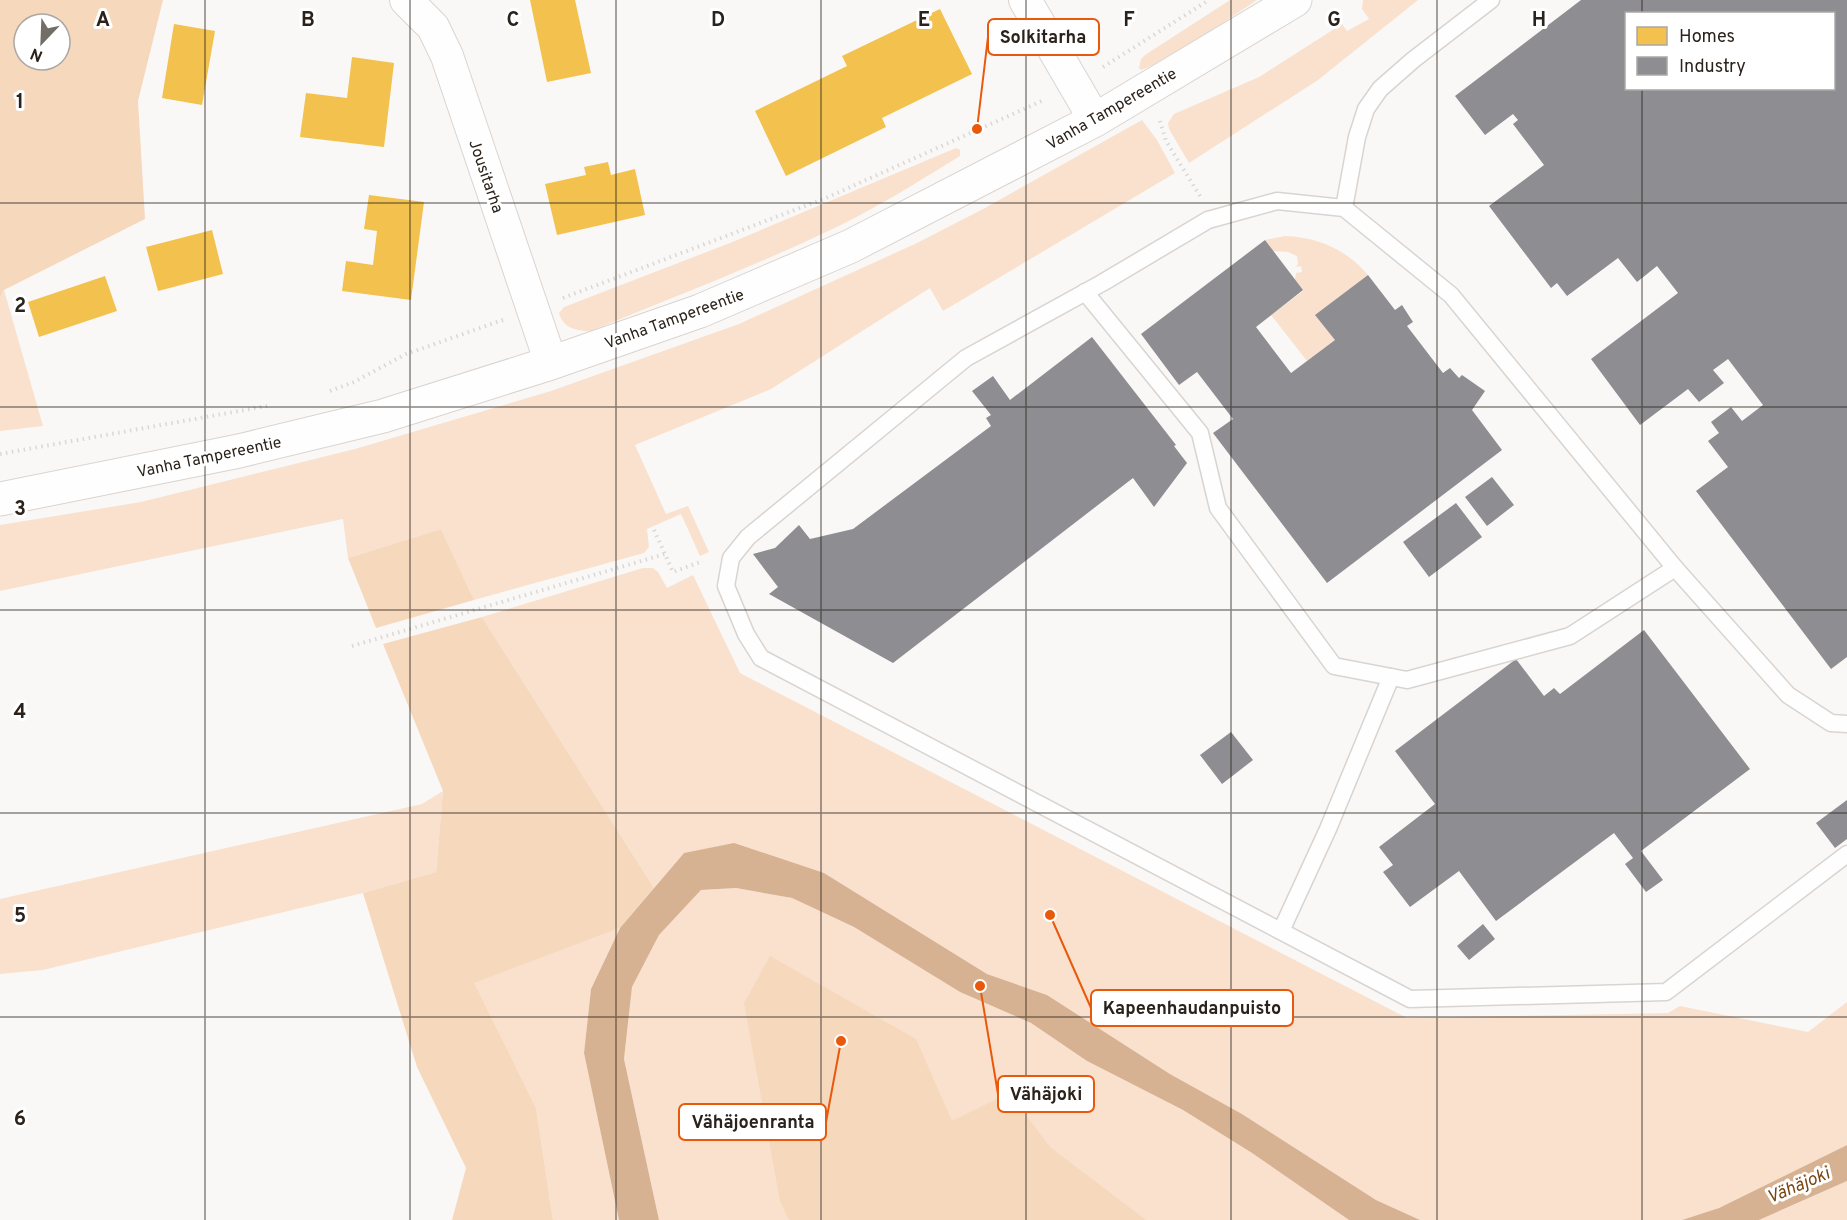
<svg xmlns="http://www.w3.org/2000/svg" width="1847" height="1220" viewBox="0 0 1847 1220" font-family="Overpass,sans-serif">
  <rect width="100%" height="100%" fill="#faf8f6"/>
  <!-- green -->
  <g fill="#f9e1cd">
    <path d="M1230 0H1257L1206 34 1151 66 1141 70 1139 68 1141 59 1145 55Z"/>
    <path d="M1363 0H1418L1318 80 1189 163 1169 129 1168 123 1174 114 1259 77 1342 24 1347 31 1369 19 1362 9Z"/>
    <path d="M1142 120 1157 140 1175 173 943 311 930 288 771 389 635 445 666 514 688 506 709 552 700 556 681 514 647 529 649 547 644 553 474 600 441 529 348 558 343 519 0 591V525L141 502 355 449 551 391 739 324 917 243 985 208Z"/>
    <path d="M956 148 960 150V156C916 183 872 211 824 233 748 269 669 299 591 331 578 331 563 329 559 313L564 307 730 243Z"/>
    <path d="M1285 236C1318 237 1347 250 1368 275L1316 315 1335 340 1307 361 1271 315 1303 291 1295 280 1296 273 1302 272 1301 266 1296 267 1298 264 1297 256 1288 252 1273 251 1265 240Z"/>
    <path d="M4 290 43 426 0 431V297Z"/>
    <path d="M643 568H653L658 572 667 588 693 575 740 673 1407 1018 1668 1013 1680 1006 1808 1032 1847 1002V1145L1719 1208 1682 1220H1420L1376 1200 1242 1114 1170 1074 1047 995 987 974 824 873 684 853 654 888 482 617Z"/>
    <path d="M443 791 436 872 363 893 43 970 0 974V899L422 804Z"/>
    <path d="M736 888 792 898 854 927 960 992 1031 1023 1087 1061 1183 1110 1252 1153 1349 1220H659L624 1059 632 987 659 935 701 890Z"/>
    <path d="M620 928 591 989 584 1053 619 1220H553L536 1108 473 983Z"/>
    <path d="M1847 1181V1220H1759Z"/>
  </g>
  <!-- forest -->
  <g fill="#f6d8bd" fill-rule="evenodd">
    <path d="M0 0H163L138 101 145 219 4 290 0 297ZM24 24H60V60H24Z"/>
    <path d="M441 529 474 600 376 628 348 558Z"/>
    <path d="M482 617 654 888 620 928 474 983 536 1108 553 1220H452L466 1168 417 1067 363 893 436 872 443 791 383 644Z"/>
    <path d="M770 956 916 1039 952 1121 1009 1093 1050 1147 1146 1220H789L780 1201 744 1003Z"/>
  </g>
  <!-- water -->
  <g fill="#d7b292">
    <path d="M734 843 824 873 987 974 1047 995 1170 1074 1242 1114 1376 1200 1420 1220H1349L1252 1153 1183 1110 1087 1061 1031 1023 960 992 854 927 792 898 736 888 701 890 659 935 632 987 624 1059 659 1220H619L584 1053 591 989 620 928 684 853Z"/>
    <path d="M1847 1145V1181L1759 1220H1682L1719 1208Z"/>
  </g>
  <!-- homes -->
  <g fill="#f2c14e">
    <path d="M530 0H575L591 73 547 82Z"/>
    <path d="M940 9 972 74 882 118 886 127 786 176 755 111 847 66 842 56Z"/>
    <path d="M174 24 215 31 202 105 162 98Z"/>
    <path d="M352 57 394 63 384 147 300 137 306 93 347 98Z"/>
    <path d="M608 162 611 175 635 169 645 215 557 235 545 184 586 175 584 167Z"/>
    <path d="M369 195 424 202 411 300 342 291 346 261 373 265 377 231 364 229Z"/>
    <path d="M212 230 223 274 158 291 146 247Z"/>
    <path d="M105 276 117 311 39 337 28 302Z"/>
  </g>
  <!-- industry -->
  <g fill="#8d8d92" fill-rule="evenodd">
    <path d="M1581 0H1847V657L1831 669 1696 491 1728 467 1708 441 1719 433 1711 422 1731 407 1742 421 1763 405 1728 359 1713 370 1724 383 1699 402 1688 389 1640 425 1591 359 1678 293 1657 266 1637 282 1618 258 1567 296 1557 283 1551 288 1489 206 1544 165 1513 124 1518 120 1513 114 1485 135 1455 96ZM1626 14H1834V88H1626Z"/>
    <path d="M1265 240 1303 290 1256 327 1291 373 1335 340 1315 315 1368 275 1395 310 1402 305 1413 322 1407 326 1443 373 1450 368 1459 378 1462 375 1485 391 1472 410 1502 450 1327 583 1213 433 1233 419 1197 372 1179 385 1141 334Z"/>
    <path d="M1092 337 1176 445 1174 446 1187 463 1154 507 1133 478 893 663 769 594 778 587 753 554 775 548 799 525 810 539 853 529 991 426 986 418 991 415 972 391 993 376 1010 400Z"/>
    <path d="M1492 477 1514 505 1487 526 1465 497Z"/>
    <path d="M1456 503 1482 537 1429 577 1403 542Z"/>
    <path d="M1644 630 1750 769 1641 851 1663 880 1646 892 1625 864 1633 858 1614 833 1496 921 1459 871 1410 907 1383 872 1393 865 1379 847 1435 804 1395 751 1516 659 1544 696 1554 688 1560 694Z"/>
    <path d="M1231 732 1253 760 1222 784 1200 755Z"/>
    <path d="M1847 800V839L1835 848 1816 823Z"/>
    <path d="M1483 924 1495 939 1469 960 1457 946Z"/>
  </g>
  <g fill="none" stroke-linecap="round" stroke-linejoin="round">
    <!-- service casing -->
    <g stroke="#d9d4d0" stroke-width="19">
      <g id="service">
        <path d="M1344 208 1357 137 1366 109 1380 89 1413 60 1491 0"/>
        <path d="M1085 292 1200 433 1218 508 1334 666 1407 680 1570 636 1675 568 1788 695 1831 723 1847 724"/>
        <path d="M1675 568 1451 295 1344 208 1277 201 1208 220 1102 283 966 358 748 537 731 558 726 586 746 634 761 658 1410 999 1666 992 1847 854"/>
        <path d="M1281 931 1328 829 1391 677"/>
      </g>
    </g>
    <!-- minor casing -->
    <g stroke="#d9d4d0" stroke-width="34">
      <g id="minor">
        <path d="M406 0 433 27 447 56 551 363"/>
        <path d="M1025 0 1095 120"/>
      </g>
    </g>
    <!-- secondary casing -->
    <g stroke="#d9d4d0" stroke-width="35">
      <path id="secondary" d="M0 499 239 451 383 416 551 363 700 311 851 246 1095 120 1295 0"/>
    </g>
    <!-- path -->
    <g stroke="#d9d8d7" stroke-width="4" stroke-dasharray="1.5 4.5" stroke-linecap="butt">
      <path d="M1103 67 1209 0"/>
      <path d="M1160 121 1166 141 1200 196"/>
      <path d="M563 298 826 198 1044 100"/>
      <path d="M330 391 354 382 406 354 503 320"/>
      <path d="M0 454 267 406"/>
      <path d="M654 530 673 572 703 561"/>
      <path d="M352 646 665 554"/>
    </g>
    <!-- service -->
    <use href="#service" stroke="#fefefe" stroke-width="16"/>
    <!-- minor -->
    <use href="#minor" stroke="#fefefe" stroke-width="32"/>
    <!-- secondary -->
    <use href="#secondary" stroke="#fefefe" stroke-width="33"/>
  </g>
  <!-- grid -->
  <path fill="none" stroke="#2a221b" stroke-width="1.5" stroke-opacity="0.55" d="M205 0V1220M410 0V1220M616 0V1220M821 0V1220M1026 0V1220M1231 0V1220M1437 0V1220M1642 0V14M1642 88V1220M0 203H1847M0 407H1847M0 610H1847M0 813H1847M0 1017H1847"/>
  <g text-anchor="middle" stroke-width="6" stroke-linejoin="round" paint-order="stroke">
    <!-- street labels -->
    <g font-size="16" fill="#2a221b" stroke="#fff">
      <text transform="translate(1111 108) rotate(-30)" y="6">Vanha Tampereentie</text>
      <text transform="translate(487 176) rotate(71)" y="6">Jousitarha</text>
      <text transform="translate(674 318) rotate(-20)" y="6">Vanha Tampereentie</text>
      <text transform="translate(209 456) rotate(-12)" y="6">Vanha Tampereentie</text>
    </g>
    <!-- water labels -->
    <g font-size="18" font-style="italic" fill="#794611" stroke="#fff">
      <text transform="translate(1798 1185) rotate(-23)" y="6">Vähäjoki</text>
    </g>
  </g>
  <g font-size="20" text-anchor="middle" font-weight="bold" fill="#2a221b" stroke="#fff" stroke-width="6" stroke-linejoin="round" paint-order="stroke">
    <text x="103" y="26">A</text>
    <text x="308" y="26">B</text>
    <text x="513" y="26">C</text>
    <text x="718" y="26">D</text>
    <text x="924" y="26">E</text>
    <text x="1129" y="26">F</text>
    <text x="1334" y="26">G</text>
    <text x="1539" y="26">H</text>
    <text x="20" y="108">1</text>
    <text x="20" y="312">2</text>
    <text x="20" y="515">3</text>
    <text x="20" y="718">4</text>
    <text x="20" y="922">5</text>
    <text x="20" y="1125">6</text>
  </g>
  <!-- callouts -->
  <path fill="none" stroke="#e8590c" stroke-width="2" d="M977 129L988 37M1050 915L1091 1008M980 986L998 1094M841 1041L826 1122"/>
  <g fill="#e8590c" stroke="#fff" stroke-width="2">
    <circle cx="977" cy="129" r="6"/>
    <circle cx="1050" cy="915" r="6"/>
    <circle cx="980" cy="986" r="6"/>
    <circle cx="841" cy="1041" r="6"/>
  </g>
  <g fill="#fff" stroke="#e8590c" stroke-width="2">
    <rect x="988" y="19" width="111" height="36" rx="6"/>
    <rect x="1091" y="990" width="202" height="36" rx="6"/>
    <rect x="998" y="1076" width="96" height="36" rx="6"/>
    <rect x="679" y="1104" width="147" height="36" rx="6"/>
  </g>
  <g font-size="18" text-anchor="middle" font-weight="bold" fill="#2a221b">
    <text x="1043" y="43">Solkitarha</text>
    <text x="1192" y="1014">Kapeenhaudanpuisto</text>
    <text x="1046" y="1100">Vähäjoki</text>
    <text x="753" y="1128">Vähäjoenranta</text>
  </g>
  <!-- legend -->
  <rect x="1625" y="12" width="210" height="78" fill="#ffffff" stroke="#aaa7a4" stroke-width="1.5"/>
  <rect x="1637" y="27" width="30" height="18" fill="#f2c14e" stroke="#aaa7a4" stroke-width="1.5"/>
  <text x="1679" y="42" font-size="18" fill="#2a221b">Homes</text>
  <rect x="1637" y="57" width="30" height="18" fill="#8d8d92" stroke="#aaa7a4" stroke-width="1.5"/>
  <text x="1679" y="72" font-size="18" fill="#2a221b">Industry</text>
  <!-- north arrow -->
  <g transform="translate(42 42) rotate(203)"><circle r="28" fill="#ffffff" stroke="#aaa7a4" stroke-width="1.5"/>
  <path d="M0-4.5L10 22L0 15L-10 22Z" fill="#736d68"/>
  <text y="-9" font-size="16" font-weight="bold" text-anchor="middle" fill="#2a221b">N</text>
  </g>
</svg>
